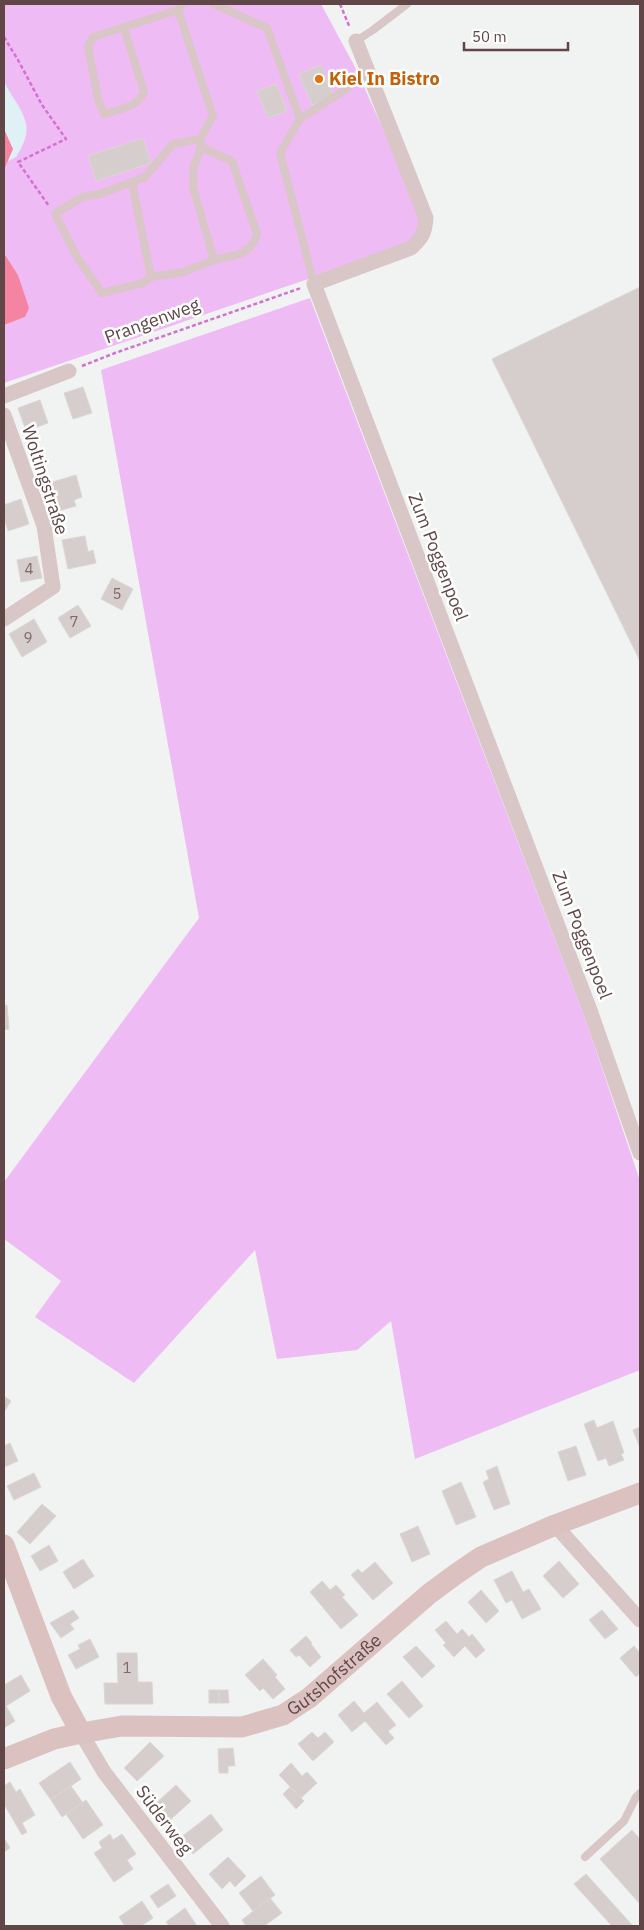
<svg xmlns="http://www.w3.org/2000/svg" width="644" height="1930" viewBox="0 0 644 1930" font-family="'IBM Plex Sans',sans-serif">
  <rect width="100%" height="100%" fill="#f0f3f2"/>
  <!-- green -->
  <g fill="#efbbf4">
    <path d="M4 4H321L355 67 424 220 408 245 4 383V325L25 317 18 275 4 253V170L8 161 17 156 13 99 4 82Z"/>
    <path d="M310 298 586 1021 640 1181V1370L415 1459 391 1321 357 1350 277 1359 255 1250 134 1383 35 1317 61 1281 4 1239V1182L199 918 101 370Z"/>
  </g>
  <!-- sand -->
  <path fill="#e0f1f5" d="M4 82C14 102 35 121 23 144 19 153 17 157 8 161L13 148 4 129Z"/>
  <!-- water -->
  <g fill="#f584a2">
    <path d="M4 129 13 149 4 170Z"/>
    <path d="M4 253 18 275 29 308 25 317 4 325Z"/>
  </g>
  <!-- building -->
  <g fill="#d6cecc" stroke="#dcd6d4">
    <path d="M321 65 334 96 312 105 299 74Z"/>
    <path d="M276 84 287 111 268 118 257 91Z"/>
    <path d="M143 138 151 163 96 181 88 156Z"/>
    <path d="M640 287V661L492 359Z"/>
    <path d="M83 387 92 413 73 419 64 393Z"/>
    <path d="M40 400 48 423 26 431 18 408Z"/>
    <path d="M76 475 82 497 74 500 76 506 55 512 46 484Z"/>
    <path d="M21 499 29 524 8 531 4 517V505Z"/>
    <path d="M85 536 88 552 93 550 96 563 68 569 62 540Z"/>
    <path d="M37 556 42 578 21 582 17 560Z"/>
    <path d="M112 578 133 589 122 610 101 599Z"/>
    <path d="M78 605 91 626 70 638 58 618Z"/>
    <path d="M34 619 47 642 22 657 9 634Z"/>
    <path d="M7 1005 9 1029 4 1030V1006Z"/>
    <path d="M4 1396 11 1401 4 1412Z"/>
    <path d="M594 1420 597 1428 613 1421 624 1453 621 1454 624 1460 609 1466 606 1458 598 1461 584 1424Z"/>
    <path d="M640 1427V1448L633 1430Z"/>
    <path d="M10 1443 18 1461 4 1467V1446Z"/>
    <path d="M576 1446 586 1475 568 1481 558 1452Z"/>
    <path d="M497 1466 510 1504 494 1510 483 1482 489 1479 486 1471Z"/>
    <path d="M34 1473 41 1487 14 1500 7 1486Z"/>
    <path d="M461 1482 476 1517 456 1525 442 1491Z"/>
    <path d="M42 1504 56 1516 30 1544 17 1532Z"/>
    <path d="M418 1526 430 1554 412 1562 400 1534Z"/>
    <path d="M49 1545 58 1561 40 1571 31 1556Z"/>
    <path d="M83 1559 94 1576 74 1589 63 1572Z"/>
    <path d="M559 1561 579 1584 563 1598 543 1576Z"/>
    <path d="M375 1562 393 1583 373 1600 351 1575 358 1569 362 1573Z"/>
    <path d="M512 1571 523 1592 529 1589 541 1609 522 1619 512 1600 506 1603 494 1580Z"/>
    <path d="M322 1581 330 1590 336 1585 345 1595 342 1597 358 1615 341 1629 310 1592Z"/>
    <path d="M481 1590 499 1611 486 1623 468 1602Z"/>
    <path d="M73 1610 79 1618 70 1624 74 1629 61 1638 50 1623Z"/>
    <path d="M602 1610 618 1629 605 1639 589 1620Z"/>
    <path d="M446 1621 457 1634 462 1629 469 1637 472 1634 485 1650 476 1658 465 1646 454 1657 443 1645 446 1643 435 1630Z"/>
    <path d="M306 1636 312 1643 311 1644 321 1657 310 1667 299 1655 296 1657 290 1650Z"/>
    <path d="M90 1639 99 1657 76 1669 68 1655 80 1649 78 1645Z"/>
    <path d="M416 1646 435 1666 422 1678 403 1657Z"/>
    <path d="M634 1646 640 1653V1673L636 1677 620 1658Z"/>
    <path d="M117 1653H137L138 1682H152L153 1704H105L104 1683H118Z"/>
    <path d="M263 1659 277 1675 275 1677 285 1689 273 1699 263 1688 260 1691 245 1675Z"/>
    <path d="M21 1675 30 1691 6 1706 15 1721 4 1728V1685Z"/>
    <path d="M402 1681 423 1706 409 1718 387 1694Z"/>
    <rect x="209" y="1690" width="10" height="13"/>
    <path d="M219 1690H228L229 1703H219Z"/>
    <path d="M354 1701 364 1713 377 1702 396 1725 388 1731 394 1738 386 1745 365 1721 352 1732 338 1715Z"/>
    <path d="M312 1732 318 1738 325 1732 334 1742 313 1761 298 1744Z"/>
    <path d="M150 1742 164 1756 137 1781 124 1768Z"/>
    <path d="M233 1748 235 1766H228V1773H219L218 1749Z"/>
    <path d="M70 1762 81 1779 51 1800 39 1783Z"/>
    <path d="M291 1763 302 1776 307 1772 317 1783 301 1798 279 1775Z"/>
    <path d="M10 1782 16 1792 20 1789 35 1815 22 1823 27 1832 22 1835 4 1804V1786Z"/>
    <path d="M176 1785 191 1801 169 1821 154 1805Z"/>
    <path d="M71 1786 83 1803 62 1817 51 1800Z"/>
    <path d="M290 1787 304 1801 296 1809 283 1794Z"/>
    <path d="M86 1800 103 1825 83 1839 66 1814Z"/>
    <path d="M211 1814 223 1830 193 1854 180 1838Z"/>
    <path d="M632 1830 640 1839V1904L600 1859Z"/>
    <path d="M110 1834 113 1840 122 1834 136 1854 127 1860 133 1869 114 1882 94 1853 102 1848 99 1842Z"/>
    <path d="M4 1838 10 1848 4 1852Z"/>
    <path d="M228 1857 246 1876 235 1887 230 1881 222 1889 209 1874Z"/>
    <path d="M586 1874 633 1926H612L574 1884Z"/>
    <path d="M261 1876 275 1895 253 1911 239 1893Z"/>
    <path d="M168 1884 176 1896 158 1908 150 1896Z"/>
    <path d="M270 1898 282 1913 264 1926H246L242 1920Z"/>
    <path d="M142 1901 153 1918 141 1926H125L119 1917Z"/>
    <path d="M185 1908 197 1926H169L166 1922Z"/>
  </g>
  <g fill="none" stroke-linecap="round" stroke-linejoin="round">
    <!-- path -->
    <g stroke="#d570d2" stroke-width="2.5" stroke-dasharray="4 2.5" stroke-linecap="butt">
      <path d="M340 4 350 28"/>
      <path d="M4 37 18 60 42 105 66 139 18 162 49 206"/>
      <path d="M82 366 115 353 301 288"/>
    </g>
    <!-- lane -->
    <g stroke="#d9c6c6" stroke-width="8">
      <path d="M214 4 267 28 300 119 280 153 314 284"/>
      <path d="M178 10 213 116 200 139 201 147 193 169V187L214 260C234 255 251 256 257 234L232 161 201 147"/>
      <path d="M124 28 144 92C138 107 118 110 104 114L98 99 88 46 93 37 178 10 184 4"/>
      <path d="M356 41 373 30 407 4"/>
      <path d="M300 119 348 88"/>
      <path d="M132 183 151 277 143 283 102 293 77 257 55 214 82 197 100 194 145 177 173 144 200 139"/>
      <path d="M151 277 184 272 214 260"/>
      <path d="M585 1857 624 1821 636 1797 640 1793"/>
    </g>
    <!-- street -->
    <g stroke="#d9c6c6" stroke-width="15">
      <path d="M356 41 426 218C425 233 422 238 411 248L314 284 591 1013 640 1153"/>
      <path d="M4 396 69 371"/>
      <path d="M4 415 44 526 53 587 4 619"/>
      <path d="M555 1525 640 1620"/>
      <path d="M81 1733 104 1772 222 1926"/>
    </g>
    <!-- secondary -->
    <g stroke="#dbc2c1" stroke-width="21">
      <path d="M4 1545 61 1696 81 1733"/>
      <path id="s1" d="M4 1759 54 1739 81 1733 122 1726 242 1727 283 1715 309 1698 429 1594 456 1574 481 1557 555 1525 640 1493"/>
    </g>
  </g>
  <!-- markers -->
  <circle fill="#e8710a" stroke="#fff" stroke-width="2" cx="319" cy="79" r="5"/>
  <g text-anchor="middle" stroke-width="5" stroke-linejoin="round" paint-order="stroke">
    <!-- number labels -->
    <g font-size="15" fill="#7e6868">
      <text x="29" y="574">4</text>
      <text x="117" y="599">5</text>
      <text x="74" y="627">7</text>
      <text x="28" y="643">9</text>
      <text x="127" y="1673">1</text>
    </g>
    <!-- food labels -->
    <g font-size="18" font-weight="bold" fill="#c56008" stroke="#fff" text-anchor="start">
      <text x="329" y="85">Kiel In Bistro</text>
    </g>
    <!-- street labels -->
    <g font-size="18" fill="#604646" stroke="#fff">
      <text transform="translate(152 321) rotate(-20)" y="6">Prangenweg</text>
      <text transform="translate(45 480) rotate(72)" y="6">Woltingstraße</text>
      <text transform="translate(438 557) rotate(69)" y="6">Zum Poggenpoel</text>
      <text transform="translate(582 935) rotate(69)" y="6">Zum Poggenpoel</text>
      <text dy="6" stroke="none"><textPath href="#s1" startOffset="351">Gutshofstraße</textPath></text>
      <text transform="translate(164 1820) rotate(53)" y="6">Süderweg</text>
    </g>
  </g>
  <!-- border -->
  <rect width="644" height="1930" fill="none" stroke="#604646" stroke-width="10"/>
  <!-- scale -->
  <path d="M464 42v8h104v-8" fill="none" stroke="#604646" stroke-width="2.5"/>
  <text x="472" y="42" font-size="15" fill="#604646" stroke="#ffffff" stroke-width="4" paint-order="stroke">50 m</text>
</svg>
